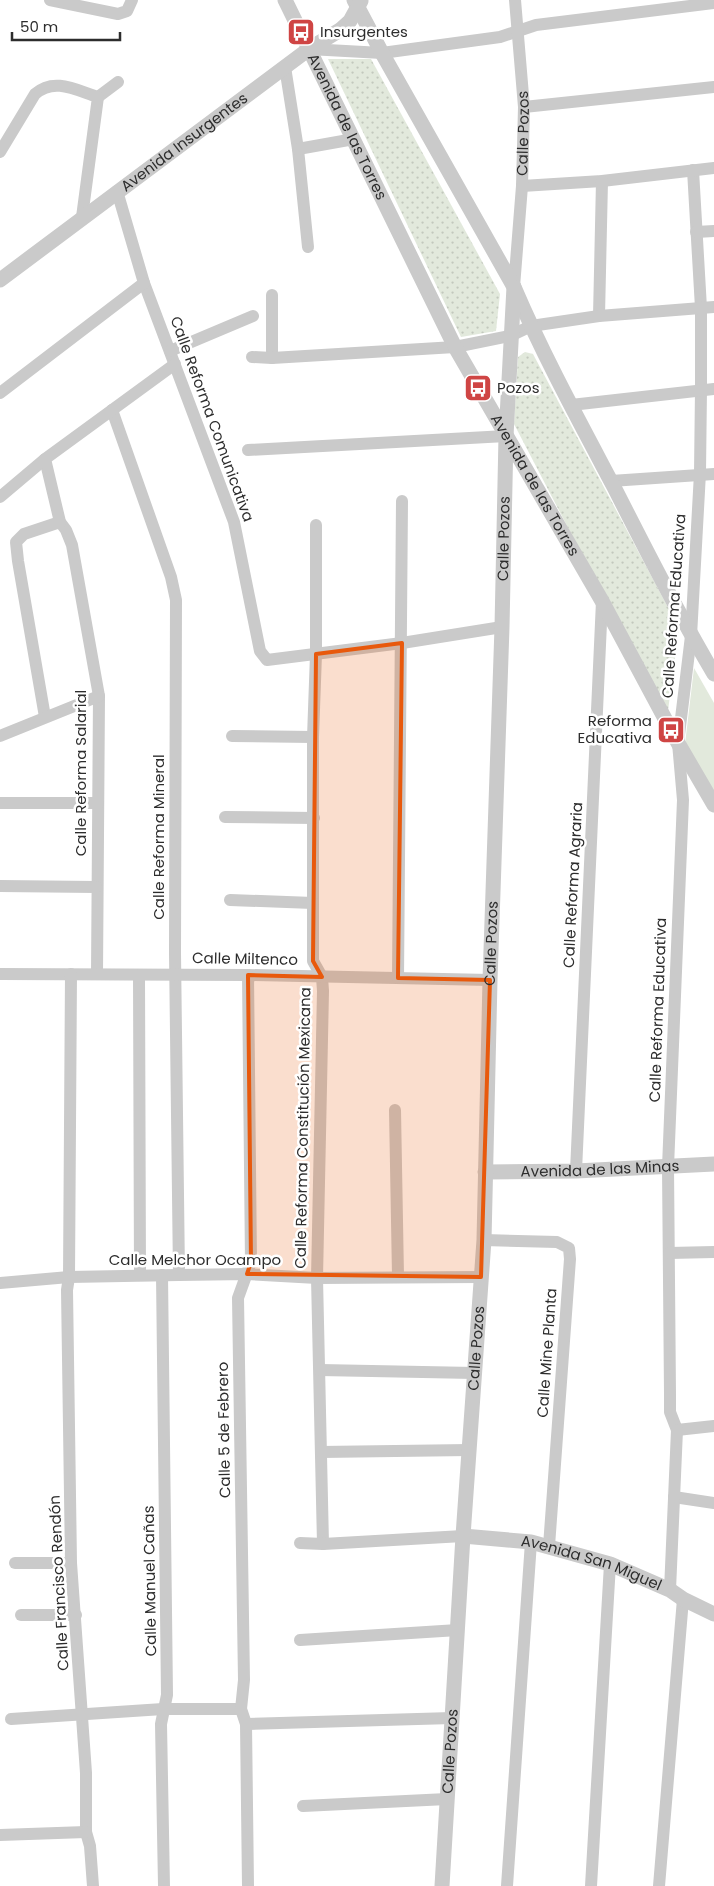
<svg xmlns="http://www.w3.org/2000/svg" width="714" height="1886" viewBox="0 0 714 1886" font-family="Poppins,sans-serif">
  <defs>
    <pattern id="park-dots" width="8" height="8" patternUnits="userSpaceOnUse" patternTransform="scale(1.25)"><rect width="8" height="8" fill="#e2e9dc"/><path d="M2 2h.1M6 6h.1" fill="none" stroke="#c2c8bd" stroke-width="1.8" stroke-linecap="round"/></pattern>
  </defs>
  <rect width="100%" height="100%" fill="#fff"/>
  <!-- grass -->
  <path fill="#e2e9dc" d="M694 668 714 703V794L685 744Z"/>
  <!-- park -->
  <g fill="url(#park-dots)">
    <path d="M328 59H371L500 294 496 331 461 337Z"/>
    <path d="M525 352 533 354 679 628 667 718 514 424 518 357Z"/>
  </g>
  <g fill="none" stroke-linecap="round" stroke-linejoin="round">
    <!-- minor -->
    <g stroke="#cacaca" stroke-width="12">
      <path d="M50 0 118 14 127 11 132 0"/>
      <path d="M309 49 382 53 500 37 536 25 714 3"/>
      <path d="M285 67 298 149 308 247"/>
      <path d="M98 97 118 82"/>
      <path d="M524 107 714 87"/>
      <path d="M298 149 354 139"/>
      <path d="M0 152 35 94C54 77 76 90 98 97L82 217"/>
      <path d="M693 170 701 308V389L700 473 691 636 678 743 683 800 668 1167 670 1394V1412L677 1430 714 1426"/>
      <path d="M522 186 602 181 714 168"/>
      <path d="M117 191 144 283 234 522 260 651 267 660 402 643 502 627"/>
      <path d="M696 232 714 231"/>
      <path id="s1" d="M514 287 522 186 524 107 515 0"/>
      <path d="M272 295V358"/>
      <path d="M599 316 602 181"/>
      <path d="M170 351 253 316"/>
      <path d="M252 357 272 358 455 347 510 336 531 326 599 316 714 307"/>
      <path d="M0 393 144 283"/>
      <path d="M571 405 714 389"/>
      <path d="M112 410 171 577 176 600 175 953 179 1275"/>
      <path d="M248 450 506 436"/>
      <path d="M45 459 60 522 66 530 72 545 99 696 97 974"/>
      <path d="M611 481 714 474"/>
      <path d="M0 497 45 459 175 364"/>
      <path d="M316 525V654L313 737V961L322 977 323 991 317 1278 323 1544"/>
      <path d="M45 717 18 561 16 542 24 534 60 522"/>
      <path d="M0 736 99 696"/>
      <path d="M232 736 313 737"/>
      <path d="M0 803H98"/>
      <path d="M225 817 314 818"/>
      <path d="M0 886 96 887"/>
      <path d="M230 900 313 903"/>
      <path d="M0 974 248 975 490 980"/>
      <path d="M71 974 69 1277 67 1290 71 1563 86 1773V1832L90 1846 93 1886"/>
      <path d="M139 975 140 1275"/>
      <path d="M398 978 402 501"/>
      <path d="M395 1110 398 1276"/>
      <path d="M576 1171 602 601"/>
      <path d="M484 1240 557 1242 569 1248 570 1259 549 1546"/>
      <path d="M669 1253 714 1252"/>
      <path d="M162 1275 167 1695 161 1724 164 1886"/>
      <path d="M0 1283 69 1277 179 1275 247 1274 317 1278 481 1277"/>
      <path d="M320 1370 474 1373"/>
      <path d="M321 1452 469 1450"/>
      <path d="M674 1497 714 1503"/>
      <path d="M300 1543 323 1544 463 1536"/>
      <path d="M15 1563H71"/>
      <path d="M670 1590 677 1430"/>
      <path d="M21 1615H76"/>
      <path d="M300 1640 458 1630"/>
      <path d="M11 1719 163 1709H241"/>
      <path d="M246 1724 452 1718"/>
      <path d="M303 1806 447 1799"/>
      <path d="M0 1835 86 1832"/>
      <path d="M248 1886 246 1724 241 1709 244 1680 238 1298 251 1262 248 975"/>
      <path d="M507 1886 531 1542"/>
      <path d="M591 1886 610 1564"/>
      <path d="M659 1886 683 1599"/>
    </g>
    <!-- tertiary -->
    <g stroke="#cacaca" stroke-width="15">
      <path id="s2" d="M285 0 455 347 602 601 678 743 714 805"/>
      <path d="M354 0 382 53 514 287C543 355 579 421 614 487 646 550 678 613 714 674"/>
      <path id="s3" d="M0 280 309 49 340 30 350 21 361 1"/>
      <path id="s4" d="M485 1172 576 1171 714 1164"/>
      <path id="s5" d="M463 1536 531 1542 610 1564 670 1590 683 1599 714 1614"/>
      <path id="s6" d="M442 1886 463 1536 484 1240 490 980 502 627 506 436 514 287"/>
    </g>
  </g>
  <!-- marked area -->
  <path fill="#e8590c" fill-opacity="0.2" stroke="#e8590c" stroke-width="4" stroke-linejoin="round" d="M402 643 398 978 490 980 481 1277 247 1274 251 1262 248 975 322 977 313 961 316 654Z"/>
  <!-- icons -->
  <defs>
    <g id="bus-square" transform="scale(1.4375)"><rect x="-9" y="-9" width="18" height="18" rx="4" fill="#cf4544" stroke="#fff"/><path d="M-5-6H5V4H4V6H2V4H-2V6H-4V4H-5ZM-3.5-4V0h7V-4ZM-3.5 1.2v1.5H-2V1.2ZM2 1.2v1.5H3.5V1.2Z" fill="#fff"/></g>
  </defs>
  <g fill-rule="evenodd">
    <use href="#bus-square" x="301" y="32"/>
    <use href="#bus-square" x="478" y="388"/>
    <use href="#bus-square" x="671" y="730"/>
  </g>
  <g text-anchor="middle" stroke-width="5" stroke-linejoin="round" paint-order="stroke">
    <!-- poi labels -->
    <g font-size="15" fill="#2d2d2d" stroke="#fff" text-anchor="start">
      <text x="320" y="37">Insurgentes</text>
      <text x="497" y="393">Pozos</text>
      <text x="652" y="726" text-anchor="end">Reforma<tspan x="652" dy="17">Educativa</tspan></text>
    </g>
    <!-- street labels -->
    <g font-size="15" fill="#2d2d2d" stroke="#fff">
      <text dy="5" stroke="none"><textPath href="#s2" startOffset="141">Avenida de las Torres</textPath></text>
      <text dy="5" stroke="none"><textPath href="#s1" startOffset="154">Calle Pozos</textPath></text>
      <text dy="5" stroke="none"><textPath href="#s3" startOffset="230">Avenida Insurgentes</textPath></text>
      <text transform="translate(212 419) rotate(70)" y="5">Calle Reforma Comunicativa</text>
      <text dy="5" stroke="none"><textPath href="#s2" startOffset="546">Avenida de las Torres</textPath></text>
      <text dy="5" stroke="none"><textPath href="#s6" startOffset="1349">Calle Pozos</textPath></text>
      <text transform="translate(674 606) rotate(-86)" y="5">Calle Reforma Educativa</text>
      <text transform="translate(81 773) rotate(-90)" y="5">Calle Reforma Salarial</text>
      <text transform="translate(159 837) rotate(-90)" y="5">Calle Reforma Mineral</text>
      <text transform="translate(573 885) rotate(-87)" y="5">Calle Reforma Agraria</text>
      <text dy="5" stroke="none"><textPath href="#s6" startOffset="944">Calle Pozos</textPath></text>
      <text transform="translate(245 959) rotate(1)" y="5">Calle Miltenco</text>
      <text transform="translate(658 1010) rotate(-88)" y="5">Calle Reforma Educativa</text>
      <text transform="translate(303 1128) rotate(-89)" y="5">Calle Reforma Constitución Mexicana</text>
      <text dy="5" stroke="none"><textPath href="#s4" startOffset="115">Avenida de las Minas</textPath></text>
      <text x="195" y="1265">Calle Melchor Ocampo</text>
      <text dy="5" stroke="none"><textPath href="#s6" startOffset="539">Calle Pozos</textPath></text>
      <text transform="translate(547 1353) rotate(-86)" y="5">Calle Mine Planta</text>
      <text transform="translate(224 1430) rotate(-91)" y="5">Calle 5 de Febrero</text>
      <text dy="5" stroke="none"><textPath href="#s5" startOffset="132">Avenida San Miguel</textPath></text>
      <text transform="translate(150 1581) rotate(-91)" y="5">Calle Manuel Cañas</text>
      <text transform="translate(59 1583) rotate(-93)" y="5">Calle Francisco Rendón</text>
      <text dy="5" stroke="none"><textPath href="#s6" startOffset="135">Calle Pozos</textPath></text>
    </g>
  </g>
  <!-- scale -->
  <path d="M12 32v8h108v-8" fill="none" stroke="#2d2d2d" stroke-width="2.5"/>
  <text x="20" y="32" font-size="15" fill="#2d2d2d" stroke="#ffffff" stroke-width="4" paint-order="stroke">50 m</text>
</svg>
